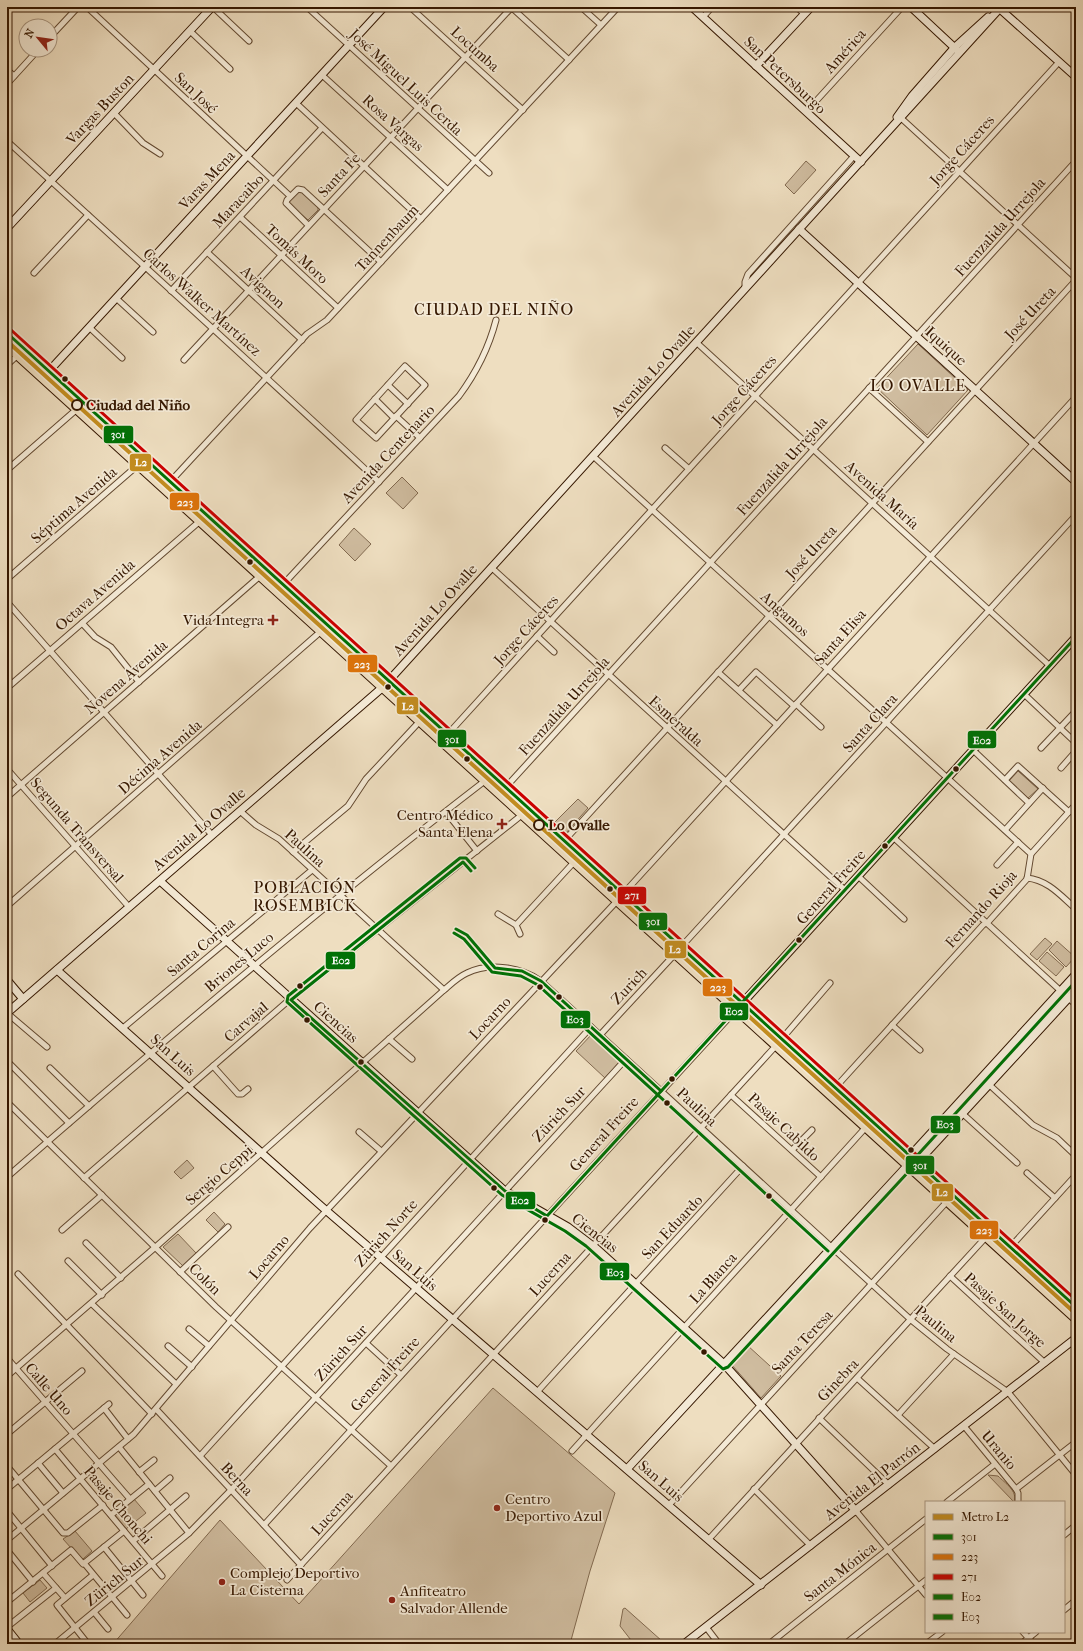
<svg xmlns="http://www.w3.org/2000/svg" width="1083" height="1651" viewBox="0 0 1083 1651" font-family="'IM FELL French Canon',serif">
  <rect width="100%" height="100%" fill="#eedec0"/>
  <filter id="stains"><feTurbulence type="fractalNoise" baseFrequency=".005" numOctaves="4"/><feColorMatrix values="0 0 0 0 .2 0 0 0 0 .09 0 0 0 0 .02 0 0 0 .5 -.17"/></filter>
  <radialGradient id="worn" r=".72"><stop offset=".6" stop-color="#630" stop-opacity="0"/><stop offset="1" stop-color="#630" stop-opacity=".3"/></radialGradient>
  <!-- green -->
  <g fill="#cfbc9f" stroke="#826a50">
    <path d="M806 161 816 170 794 194 785 185Z"/>
    <path d="M299 192H303L318 208V210L308 220 289 204 290 200Z"/>
    <path d="M918 344 968 390 927 435 877 388Z"/>
    <path d="M402 477 418 493 403 509 386 493Z"/>
    <path d="M354 528 371 544 355 561 339 545Z"/>
    <path d="M1018 771 1038 789 1028 798 1009 781Z"/>
    <path d="M578 799 588 808 566 833 554 823Z"/>
    <path d="M1045 938 1052 944 1037 960 1030 954Z"/>
    <path d="M1057 941 1075 957 1066 967 1049 950Z"/>
    <path d="M1047 952 1064 967 1056 976 1039 961Z"/>
    <path d="M1076 978V988L918 1160 914 1156Z"/>
    <path d="M593 1033 622 1059 605 1078 576 1051Z"/>
    <path d="M187 1160 194 1168 181 1179 174 1172Z"/>
    <path d="M214 1212 225 1224 218 1232 206 1220Z"/>
    <path d="M178 1234 196 1253 183 1266 163 1247Z"/>
    <path d="M747 1345 781 1376 761 1398 731 1364Z"/>
    <path d="M493 1388 615 1493 590 1571 570 1644H113L220 1520 299 1604Z"/>
    <path d="M988 1475 998 1476C1005 1483 1018 1491 1014 1502Z"/>
    <path d="M134 1499 146 1513 126 1529 115 1515Z"/>
    <path d="M75 1531 92 1551 83 1559 80 1558 63 1539Z"/>
    <path d="M40 1580 47 1588 30 1602 23 1593Z"/>
    <path d="M625 1608 662 1641 658 1644H634L620 1626 623 1609Z"/>
  </g>
  <g fill="none" stroke-linecap="round" stroke-linejoin="round">
    <!-- street casing -->
    <g stroke="#634930" stroke-width="7">
      <g id="street">
        <path d="M87 7 290 196"/>
        <path d="M213 7 249 41"/>
        <path d="M307 7 489 173"/>
        <path d="M410 7 523 110"/>
        <path d="M511 7 569 60"/>
        <path d="M581 7 601 25"/>
        <path d="M797 7 804 14"/>
        <path d="M703 17 712 7"/>
        <path d="M190 31 230 69"/>
        <path d="M50 37 78 7"/>
        <path d="M7 70 14 76"/>
        <path d="M322 75 448 190"/>
        <path d="M7 84 38 50"/>
        <path d="M296 103 421 219"/>
        <path d="M806 112 902 7"/>
        <path d="M114 113 143 143 160 154"/>
        <path d="M901 118 1076 278"/>
        <path d="M7 141C131 254 256 367 379 482"/>
        <path d="M240 217 338 308"/>
        <path d="M308 225 286 203 287 200 298 189 303 190 381 262"/>
        <path d="M207 252 302 340"/>
        <path d="M34 273 88 215"/>
        <path d="M745 289V282L748 274 854 156"/>
        <path d="M171 291 322 128"/>
        <path d="M116 298 153 332"/>
        <path d="M89 327 122 358"/>
        <path d="M696 342 1050 666"/>
        <path d="M184 360 512 7"/>
        <path d="M7 365 18 355"/>
        <path d="M405 366 425 385 376 438 356 420Z"/>
        <path d="M388 385 408 404"/>
        <path d="M869 388 928 442"/>
        <path d="M375 399 394 418"/>
        <path d="M396 416 420 438"/>
        <path d="M665 448 689 469"/>
        <path d="M593 456 1031 854"/>
        <path d="M7 470 77 409"/>
        <path d="M170 482 307 334 327 320 618 7"/>
        <path d="M492 568 845 890"/>
        <path d="M7 579 138 465"/>
        <path d="M277 591 459 396C476 373 489 347 496 320"/>
        <path d="M7 602 212 835"/>
        <path d="M82 623 95 637 111 647 139 682"/>
        <path d="M537 636 554 652"/>
        <path d="M718 672 777 725"/>
        <path d="M7 688 200 521"/>
        <path d="M739 690 756 672 794 706"/>
        <path d="M1024 694 1076 743"/>
        <path d="M796 704 821 727"/>
        <path d="M448 734 1059 62"/>
        <path d="M1041 748 1076 711"/>
        <path d="M973 750 1029 803"/>
        <path d="M1061 768 1076 751"/>
        <path d="M7 769 129 907"/>
        <path d="M1005 780 1018 766 1069 812"/>
        <path d="M506 787 1076 161"/>
        <path d="M7 797 260 576"/>
        <path d="M240 811 256 825 279 839 444 990"/>
        <path d="M446 812 477 851"/>
        <path d="M1005 830 1043 788"/>
        <path d="M893 837 1076 1005"/>
        <path d="M564 841 1076 280"/>
        <path d="M293 852 348 806 366 779 420 721"/>
        <path d="M997 865 1018 842"/>
        <path d="M858 876 904 919"/>
        <path d="M1027 878C1048 880 1061 896 1076 909"/>
        <path d="M623 894 1076 397"/>
        <path d="M7 906 327 626"/>
        <path d="M498 914 516 925 520 934"/>
        <path d="M516 925 576 860"/>
        <path d="M681 947 1076 515"/>
        <path d="M7 1013 47 1047"/>
        <path d="M892 1025 920 1050"/>
        <path d="M123 1028 312 870"/>
        <path d="M600 1035 675 954"/>
        <path d="M389 1039 412 1059"/>
        <path d="M7 1061 69 1123"/>
        <path d="M213 1066 238 1094H242L248 1089"/>
        <path d="M50 1068 89 1106"/>
        <path d="M982 1078 1033 1125 1057 1138 1076 1156"/>
        <path d="M834 1089 983 925 989 921 1027 879 1031 854 1076 804"/>
        <path d="M731 1095 821 1177"/>
        <path d="M7 1102 216 1307 391 1466"/>
        <path d="M963 1114 1017 1163"/>
        <path d="M359 1132 381 1151"/>
        <path d="M792 1150 812 1130"/>
        <path d="M1027 1173 1055 1198"/>
        <path d="M7 1177C164 1040 321 907 486 780L490 773"/>
        <path d="M84 1178 288 1001 523 814"/>
        <path d="M62 1230 102 1195"/>
        <path d="M86 1243 121 1278"/>
        <path d="M1004 1254 1076 1175"/>
        <path d="M68 1261 102 1295"/>
        <path d="M180 1272 228 1227"/>
        <path d="M18 1274 152 1414"/>
        <path d="M950 1276 1045 1363"/>
        <path d="M92 1304 176 1384"/>
        <path d="M189 1329 209 1346"/>
        <path d="M366 1343 401 1375"/>
        <path d="M168 1346 192 1367"/>
        <path d="M7 1358 130 1499"/>
        <path d="M7 1376 159 1244 444 990C451 984 458 977 467 973 489 962 521 967 541 981L910 1319 947 1349 1008 1392 1076 1475"/>
        <path d="M857 1378 935 1449"/>
        <path d="M537 1392 743 1166"/>
        <path d="M104 1408 128 1439"/>
        <path d="M156 1409 301 1565"/>
        <path d="M898 1415 954 1354"/>
        <path d="M819 1418 889 1485"/>
        <path d="M964 1426 1016 1489 1018 1493V1502"/>
        <path d="M7 1434 82 1371"/>
        <path d="M119 1447 189 1533"/>
        <path d="M55 1449 162 1576"/>
        <path d="M572 1451 867 1126"/>
        <path d="M200 1456 591 1027"/>
        <path d="M38 1463 63 1493"/>
        <path d="M7 1466 63 1533H68L103 1505"/>
        <path d="M139 1472 154 1460"/>
        <path d="M7 1489 109 1404"/>
        <path d="M754 1489 811 1546"/>
        <path d="M1016 1489 1076 1442"/>
        <path d="M155 1491 170 1478"/>
        <path d="M947 1502 995 1464"/>
        <path d="M669 1505 953 1195"/>
        <path d="M7 1511 52 1566"/>
        <path d="M856 1511 926 1595"/>
        <path d="M111 1515 149 1484"/>
        <path d="M264 1525 736 1010"/>
        <path d="M1064 1535 1076 1525"/>
        <path d="M709 1539 986 1237"/>
        <path d="M7 1540 134 1434 310 1228 617 901"/>
        <path d="M133 1541 186 1496"/>
        <path d="M104 1547 143 1595"/>
        <path d="M7 1550 33 1582"/>
        <path d="M84 1563 127 1615"/>
        <path d="M43 1573 65 1598"/>
        <path d="M287 1580 773 1049 830 983"/>
        <path d="M7 1602 71 1550 83 1564 124 1531"/>
        <path d="M1064 1610 1076 1600"/>
        <path d="M94 1612 108 1629"/>
        <path d="M7 1627 56 1588"/>
        <path d="M706 1627 719 1644"/>
        <path d="M1023 1632 1034 1644"/>
        <path d="M55 1644 189 1533 231 1490 626 1059"/>
        <path d="M88 1644 57 1605 93 1575"/>
        <path d="M769 1644 926 1519"/>
        <path d="M845 1644 926 1580"/>
        <path d="M926 1644 942 1632"/>
        <path d="M1021 1644 1036 1632"/>
      </g>
    </g>
    <!-- secondary casing -->
    <g stroke="#351700" stroke-width="9">
      <g id="secondary">
        <path d="M692 7 861 162"/>
        <path d="M911 7 957 50"/>
        <path d="M1000 9 1076 77"/>
        <path d="M756 66 811 7"/>
        <path d="M897 117 912 96 955 47 988 17"/>
        <path d="M7 228 212 7"/>
        <path d="M799 229 1076 482"/>
        <path d="M49 371 384 7"/>
        <path d="M160 881 505 1191 568 1227 597 1249 724 1364 856 1511"/>
        <path d="M57 970 321 1206 761 1585"/>
        <path d="M7 980 23 999"/>
        <path d="M736 1010 1076 637"/>
        <path d="M7 1013 383 687 1001 7"/>
        <path d="M907 1166 917 1163 1076 990"/>
        <path d="M627 1469 907 1166 910 1156 1076 974"/>
        <path d="M7 1629 19 1644"/>
        <path d="M684 1644 1076 1338"/>
      </g>
    </g>
    <!-- primary casing -->
    <g stroke="#351700" stroke-width="10">
      <g id="primary">
        <path d="M7 333 1076 1307"/>
        <path d="M7 346 1076 1319"/>
      </g>
    </g>
    <!-- street -->
    <use href="#street" stroke="#f4ead6" stroke-width="5"/>
    <!-- secondary -->
    <use href="#secondary" stroke="#f4ead6" stroke-width="7"/>
    <!-- primary -->
    <use href="#primary" stroke="#eedec0" stroke-width="8"/>
    <!-- bus-1 casing -->
    <g stroke="#f4ead6" stroke-width="6">
      <path id="bus-1" d="M7 333 1076 1307"/>
    </g>
    <!-- bus-2 casing -->
    <g stroke="#f4ead6" stroke-width="6">
      <path id="bus-2" d="M7 340 1073 1311"/>
    </g>
    <!-- bus-3 casing -->
    <g stroke="#f4ead6" stroke-width="6">
      <path id="bus-3" d="M10 329 1076 1300"/>
    </g>
    <!-- bus-4 casing -->
    <g stroke="#f4ead6" stroke-width="6">
      <g id="bus-4">
        <path d="M471 871 463 862 291 1000 505 1191 547 1216 1076 637"/>
        <path d="M456 929 467 935 495 968 522 971 541 981 661 1091"/>
      </g>
    </g>
    <!-- bus-5 casing -->
    <g stroke="#f4ead6" stroke-width="6">
      <g id="bus-5">
        <path d="M475 868 466 858H460L288 996 287 1002 502 1195 565 1231 586 1246 723 1369 728 1367 911 1169 914 1159 1076 981"/>
        <path d="M454 933 464 939 492 972 521 976 538 985 828 1251"/>
      </g>
    </g>
    <!-- bus-1 -->
    <use href="#bus-1" stroke="#007106" stroke-width="3"/>
    <!-- bus-2 -->
    <use href="#bus-2" stroke="#de740b" stroke-width="3"/>
    <!-- bus-3 -->
    <use href="#bus-3" stroke="#c00" stroke-width="3"/>
    <!-- bus-4 -->
    <use href="#bus-4" stroke="#007106" stroke-width="3"/>
    <!-- bus-5 -->
    <use href="#bus-5" stroke="#007106" stroke-width="3"/>
    <!-- metro-1 casing -->
    <g stroke="#f4ead6" stroke-width="7">
      <path id="metro-1" d="M7 341 1076 1314"/>
    </g>
    <!-- metro-1 -->
    <use href="#metro-1" stroke="#c28c20" stroke-width="4"/>
  </g>
  <!-- markers -->
  <g fill="#351700" stroke="#f4ead6" stroke-width="1.5">
    <circle cx="65" cy="379" r="3.5"/>
    <circle cx="250" cy="562" r="3.5"/>
    <circle cx="388" cy="687" r="3.5"/>
    <circle cx="467" cy="759" r="3.5"/>
    <circle cx="956" cy="769" r="3.5"/>
    <circle cx="885" cy="846" r="3.5"/>
    <circle cx="610" cy="889" r="3.5"/>
    <circle cx="799" cy="940" r="3.5"/>
    <circle cx="300" cy="986" r="3.5"/>
    <circle cx="540" cy="987" r="3.5"/>
    <circle cx="559" cy="997" r="3.5"/>
    <circle cx="307" cy="1020" r="3.5"/>
    <circle cx="361" cy="1062" r="3.5"/>
    <circle cx="672" cy="1079" r="3.5"/>
    <circle cx="667" cy="1103" r="3.5"/>
    <circle cx="911" cy="1150" r="3.5"/>
    <circle cx="494" cy="1188" r="3.5"/>
    <circle cx="769" cy="1196" r="3.5"/>
    <circle cx="545" cy="1220" r="3.5"/>
    <circle cx="704" cy="1352" r="3.5"/>
  </g>
  <g fill="#f4ead6" stroke="#351700" stroke-width="2">
    <circle cx="77" cy="405" r="5"/>
    <circle cx="539" cy="825" r="5"/>
  </g>
  <g fill="#8f2418" stroke="#f4ead6" stroke-width="1.5">
    <path d="M271 614h4v4h4v4h-4v4h-4v-4h-4v-4h4z"/>
    <path d="M500 818h4v4h4v4h-4v4h-4v-4h-4v-4h4z"/>
    <circle cx="497" cy="1508" r="4"/>
    <circle cx="222" cy="1582" r="4"/>
    <circle cx="392" cy="1600" r="4"/>
  </g>
  <g text-anchor="middle" stroke-width="3.5" stroke-linejoin="round" paint-order="stroke">
    <!-- street labels -->
    <g font-size="15" fill="#351700" stroke="#f4ead6">
      <text transform="translate(475 49) rotate(42)" y="5">Locumba</text>
      <text transform="translate(845 51) rotate(-48)" y="5">América</text>
      <text transform="translate(785 75) rotate(43)" y="5">San Petersburgo</text>
      <text transform="translate(406 82) rotate(43)" y="5">José Miguel Luis Cerda</text>
      <text transform="translate(196 93) rotate(43)" y="5">San José</text>
      <text transform="translate(100 109) rotate(-47)" y="5">Vargas Buston</text>
      <text transform="translate(393 123) rotate(42)" y="5">Rosa Vargas</text>
      <text transform="translate(962 150) rotate(-48)" y="5">Jorge Cáceres</text>
      <text transform="translate(339 175) rotate(-47)" y="5">Santa Fe</text>
      <text transform="translate(207 180) rotate(-47)" y="5">Varas Mena</text>
      <text transform="translate(238 201) rotate(-47)" y="5">Maracaibo</text>
      <text transform="translate(1000 227) rotate(-48)" y="5">Fuenzalida Urrejola</text>
      <text transform="translate(387 238) rotate(-47)" y="5">Tannenbaum</text>
      <text transform="translate(297 254) rotate(43)" y="5">Tomás Moro</text>
      <text transform="translate(263 287) rotate(43)" y="5">Avignon</text>
      <text transform="translate(202 302) rotate(42)" y="5">Carlos Walker Martínez</text>
      <text transform="translate(1030 313) rotate(-47)" y="5">José Ureta</text>
      <text transform="translate(946 346) rotate(42)" y="5">Iquique</text>
      <text transform="translate(653 371) rotate(-48)" y="5">Avenida Lo Ovalle</text>
      <text transform="translate(744 390) rotate(-48)" y="5">Jorge Cáceres</text>
      <text transform="translate(388 454) rotate(-47)" y="5">Avenida Centenario</text>
      <text transform="translate(782 466) rotate(-48)" y="5">Fuenzalida Urrejola</text>
      <text transform="translate(882 495) rotate(42)" y="5">Avenida María</text>
      <text transform="translate(74 505) rotate(-41)" y="5">Séptima Avenida</text>
      <text transform="translate(811 552) rotate(-47)" y="5">José Ureta</text>
      <text transform="translate(95 595) rotate(-41)" y="5">Octava Avenida</text>
      <text transform="translate(435 610) rotate(-48)" y="5">Avenida Lo Ovalle</text>
      <text transform="translate(785 614) rotate(42)" y="5">Angamos</text>
      <text transform="translate(526 630) rotate(-48)" y="5">Jorge Cáceres</text>
      <text transform="translate(840 637) rotate(-48)" y="5">Santa Elisa</text>
      <text transform="translate(126 677) rotate(-41)" y="5">Novena Avenida</text>
      <text transform="translate(564 706) rotate(-48)" y="5">Fuenzalida Urrejola</text>
      <text transform="translate(676 721) rotate(42)" y="5">Esmeralda</text>
      <text transform="translate(870 723) rotate(-48)" y="5">Santa Clara</text>
      <text transform="translate(160 757) rotate(-41)" y="5">Décima Avenida</text>
      <text transform="translate(199 829) rotate(-41)" y="5">Avenida Lo Ovalle</text>
      <text transform="translate(77 830) rotate(49)" y="5">Segunda Transversal</text>
      <text transform="translate(305 848) rotate(42)" y="5">Paulina</text>
      <text transform="translate(831 887) rotate(-48)" y="5">General Freire</text>
      <text transform="translate(981 909) rotate(-48)" y="5">Fernando Rioja</text>
      <text transform="translate(201 947) rotate(-40)" y="5">Santa Corina</text>
      <text transform="translate(239 962) rotate(-40)" y="5">Briones Luco</text>
      <text transform="translate(629 986) rotate(-47)" y="5">Zurich</text>
      <text transform="translate(490 1018) rotate(-47)" y="5">Locarno</text>
      <text transform="translate(246 1022) rotate(-41)" y="5">Carvajal</text>
      <text transform="translate(336 1022) rotate(42)" y="5">Ciencias</text>
      <text transform="translate(173 1055) rotate(42)" y="5">San Luis</text>
      <text transform="translate(697 1107) rotate(43)" y="5">Paulina</text>
      <text transform="translate(559 1114) rotate(-47)" y="5">Zürich Sur</text>
      <text transform="translate(784 1127) rotate(43)" y="5">Pasaje Cabildo</text>
      <text transform="translate(604 1134) rotate(-48)" y="5">General Freire</text>
      <text transform="translate(219 1175) rotate(-41)" y="5">Sergio Ceppi</text>
      <text transform="translate(672 1227) rotate(-47)" y="5">San Eduardo</text>
      <text transform="translate(386 1233) rotate(-48)" y="5">Zürich Norte</text>
      <text transform="translate(595 1233) rotate(38)" y="5">Ciencias</text>
      <text transform="translate(269 1257) rotate(-50)" y="5">Locarno</text>
      <text transform="translate(415 1270) rotate(41)" y="5">San Luis</text>
      <text transform="translate(550 1274) rotate(-48)" y="5">Lucerna</text>
      <text transform="translate(713 1278) rotate(-48)" y="5">La Blanca</text>
      <text transform="translate(205 1279) rotate(44)" y="5">Colón</text>
      <text transform="translate(1005 1310) rotate(42)" y="5">Pasaje San Jorge</text>
      <text transform="translate(936 1324) rotate(39)" y="5">Paulina</text>
      <text transform="translate(802 1342) rotate(-47)" y="5">Santa Teresa</text>
      <text transform="translate(341 1353) rotate(-48)" y="5">Zürich Sur</text>
      <text transform="translate(385 1374) rotate(-48)" y="5">General Freire</text>
      <text transform="translate(838 1380) rotate(-47)" y="5">Ginebra</text>
      <text transform="translate(49 1389) rotate(49)" y="5">Calle Uno</text>
      <text transform="translate(999 1450) rotate(50)" y="5">Uranio</text>
      <text transform="translate(237 1479) rotate(47)" y="5">Berna</text>
      <text transform="translate(661 1481) rotate(41)" y="5">San Luis</text>
      <text transform="translate(872 1481) rotate(-38)" y="5">Avenida El Parrón</text>
      <text transform="translate(118 1505) rotate(50)" y="5">Pasaje Chonchi</text>
      <text transform="translate(332 1513) rotate(-48)" y="5">Lucerna</text>
      <text transform="translate(840 1572) rotate(-38)" y="5">Santa Mónica</text>
      <text transform="translate(114 1581) rotate(-39)" y="5">Zürich Sur</text>
    </g>
    <!-- stop labels -->
    <g font-size="15" font-weight="bold" fill="#351700" stroke="#f4ead6" text-anchor="start">
      <text x="86" y="410">Ciudad del Niño</text>
      <text x="548" y="830">Lo Ovalle</text>
    </g>
    <!-- poi labels -->
    <g font-size="15" fill="#351700" stroke="#f4ead6" text-anchor="start">
      <text x="264" y="625" text-anchor="end">Vida Integra</text>
      <text x="493" y="820" text-anchor="end">Centro Médico<tspan x="493" dy="17">Santa Elena</tspan></text>
      <text x="505" y="1504">Centro<tspan x="505" dy="17">Deportivo Azul</tspan></text>
      <text x="230" y="1578">Complejo Deportivo<tspan x="230" dy="17">La Cisterna</tspan></text>
      <text x="400" y="1596">Anfiteatro<tspan x="400" dy="17">Salvador Allende</tspan></text>
    </g>
    <!-- neighbourhood labels -->
    <g font-size="16" letter-spacing="1" fill="#351700" stroke="#f4ead6">
      <text x="494" y="315">CIUDAD DEL NIÑO</text>
      <text x="918" y="391">LO OVALLE</text>
      <text x="305" y="893">POBLACIÓN<tspan x="305" dy="18">ROSEMBICK</tspan></text>
    </g>
  </g>
  <g stroke="#f4ead6" stroke-width="1.5">
    <rect x="103" y="425" width="31" height="19" rx="4" fill="#007106"/>
    <rect x="129" y="453" width="23" height="19" rx="4" fill="#c28c20"/>
    <rect x="169" y="492" width="31" height="19" rx="4" fill="#de740b"/>
    <rect x="347" y="654" width="31" height="19" rx="4" fill="#de740b"/>
    <rect x="396" y="696" width="23" height="19" rx="4" fill="#c28c20"/>
    <rect x="437" y="729" width="30" height="19" rx="4" fill="#007106"/>
    <rect x="967" y="730" width="30" height="19" rx="4" fill="#007106"/>
    <rect x="617" y="886" width="30" height="19" rx="4" fill="#c00"/>
    <rect x="638" y="912" width="30" height="19" rx="4" fill="#007106"/>
    <rect x="664" y="940" width="23" height="19" rx="4" fill="#c28c20"/>
    <rect x="325" y="951" width="31" height="19" rx="4" fill="#007106"/>
    <rect x="702" y="978" width="31" height="19" rx="4" fill="#de740b"/>
    <rect x="719" y="1002" width="30" height="19" rx="4" fill="#007106"/>
    <rect x="560" y="1010" width="31" height="19" rx="4" fill="#007106"/>
    <rect x="930" y="1115" width="31" height="19" rx="4" fill="#007106"/>
    <rect x="905" y="1155" width="30" height="20" rx="4" fill="#007106"/>
    <rect x="931" y="1183" width="23" height="19" rx="4" fill="#c28c20"/>
    <rect x="505" y="1191" width="31" height="19" rx="4" fill="#007106"/>
    <rect x="969" y="1220" width="30" height="20" rx="4" fill="#de740b"/>
    <rect x="599" y="1262" width="31" height="19" rx="4" fill="#007106"/>
  </g>
  <g font-size="11" text-anchor="middle" font-weight="bold" fill="#fff">
    <text x="118" y="438">301</text>
    <text x="141" y="466">L2</text>
    <text x="185" y="506">223</text>
    <text x="362" y="668">223</text>
    <text x="408" y="710">L2</text>
    <text x="452" y="743">301</text>
    <text x="982" y="744">E02</text>
    <text x="632" y="899">271</text>
    <text x="653" y="925">301</text>
    <text x="675" y="953">L2</text>
    <text x="341" y="964">E02</text>
    <text x="718" y="991">223</text>
    <text x="734" y="1015">E02</text>
    <text x="575" y="1023">E03</text>
    <text x="945" y="1128">E03</text>
    <text x="920" y="1169">301</text>
    <text x="942" y="1196">L2</text>
    <text x="520" y="1204">E02</text>
    <text x="984" y="1234">223</text>
    <text x="615" y="1276">E03</text>
  </g>
  <!-- margin -->
  <rect width="1083" height="1651" fill="none" stroke="#eedec0" stroke-width="24"/>
  <rect x="8" y="8" width="1067" height="1635" fill="none" stroke="#351700" stroke-width="2"/>
  <rect x="12" y="12" width="1059" height="1627" fill="none" stroke="#351700"/>
  <!-- legend -->
  <rect x="925" y="1501" width="140" height="132" fill="#f4ead6" stroke="#a89680"/>
  <rect x="933" y="1514" width="20" height="6" fill="#c28c20" stroke="#a89680"/>
  <text x="961" y="1521" font-size="12" fill="#351700">Metro L2</text>
  <rect x="933" y="1534" width="20" height="6" fill="#007106" stroke="#a89680"/>
  <text x="961" y="1541" font-size="12" fill="#351700">301</text>
  <rect x="933" y="1554" width="20" height="6" fill="#de740b" stroke="#a89680"/>
  <text x="961" y="1561" font-size="12" fill="#351700">223</text>
  <rect x="933" y="1574" width="20" height="6" fill="#cc0000" stroke="#a89680"/>
  <text x="961" y="1581" font-size="12" fill="#351700">271</text>
  <rect x="933" y="1594" width="20" height="6" fill="#007106" stroke="#a89680"/>
  <text x="961" y="1601" font-size="12" fill="#351700">E02</text>
  <rect x="933" y="1614" width="20" height="6" fill="#007106" stroke="#a89680"/>
  <text x="961" y="1621" font-size="12" fill="#351700">E03</text>
  <!-- north arrow -->
  <g transform="translate(38 38) rotate(299)"><circle r="19" fill="#f4ead6" stroke="#a89680"/>
  <path d="M0-3L7 15L0 10L-7 15Z" fill="#8f2418"/>
  <text y="-6" font-size="11" font-weight="bold" text-anchor="middle" fill="#351700">N</text>
  </g>
  <rect width="100%" height="100%" filter="url(#stains)"/>
  <rect width="100%" height="100%" fill="url(#worn)"/>
</svg>
